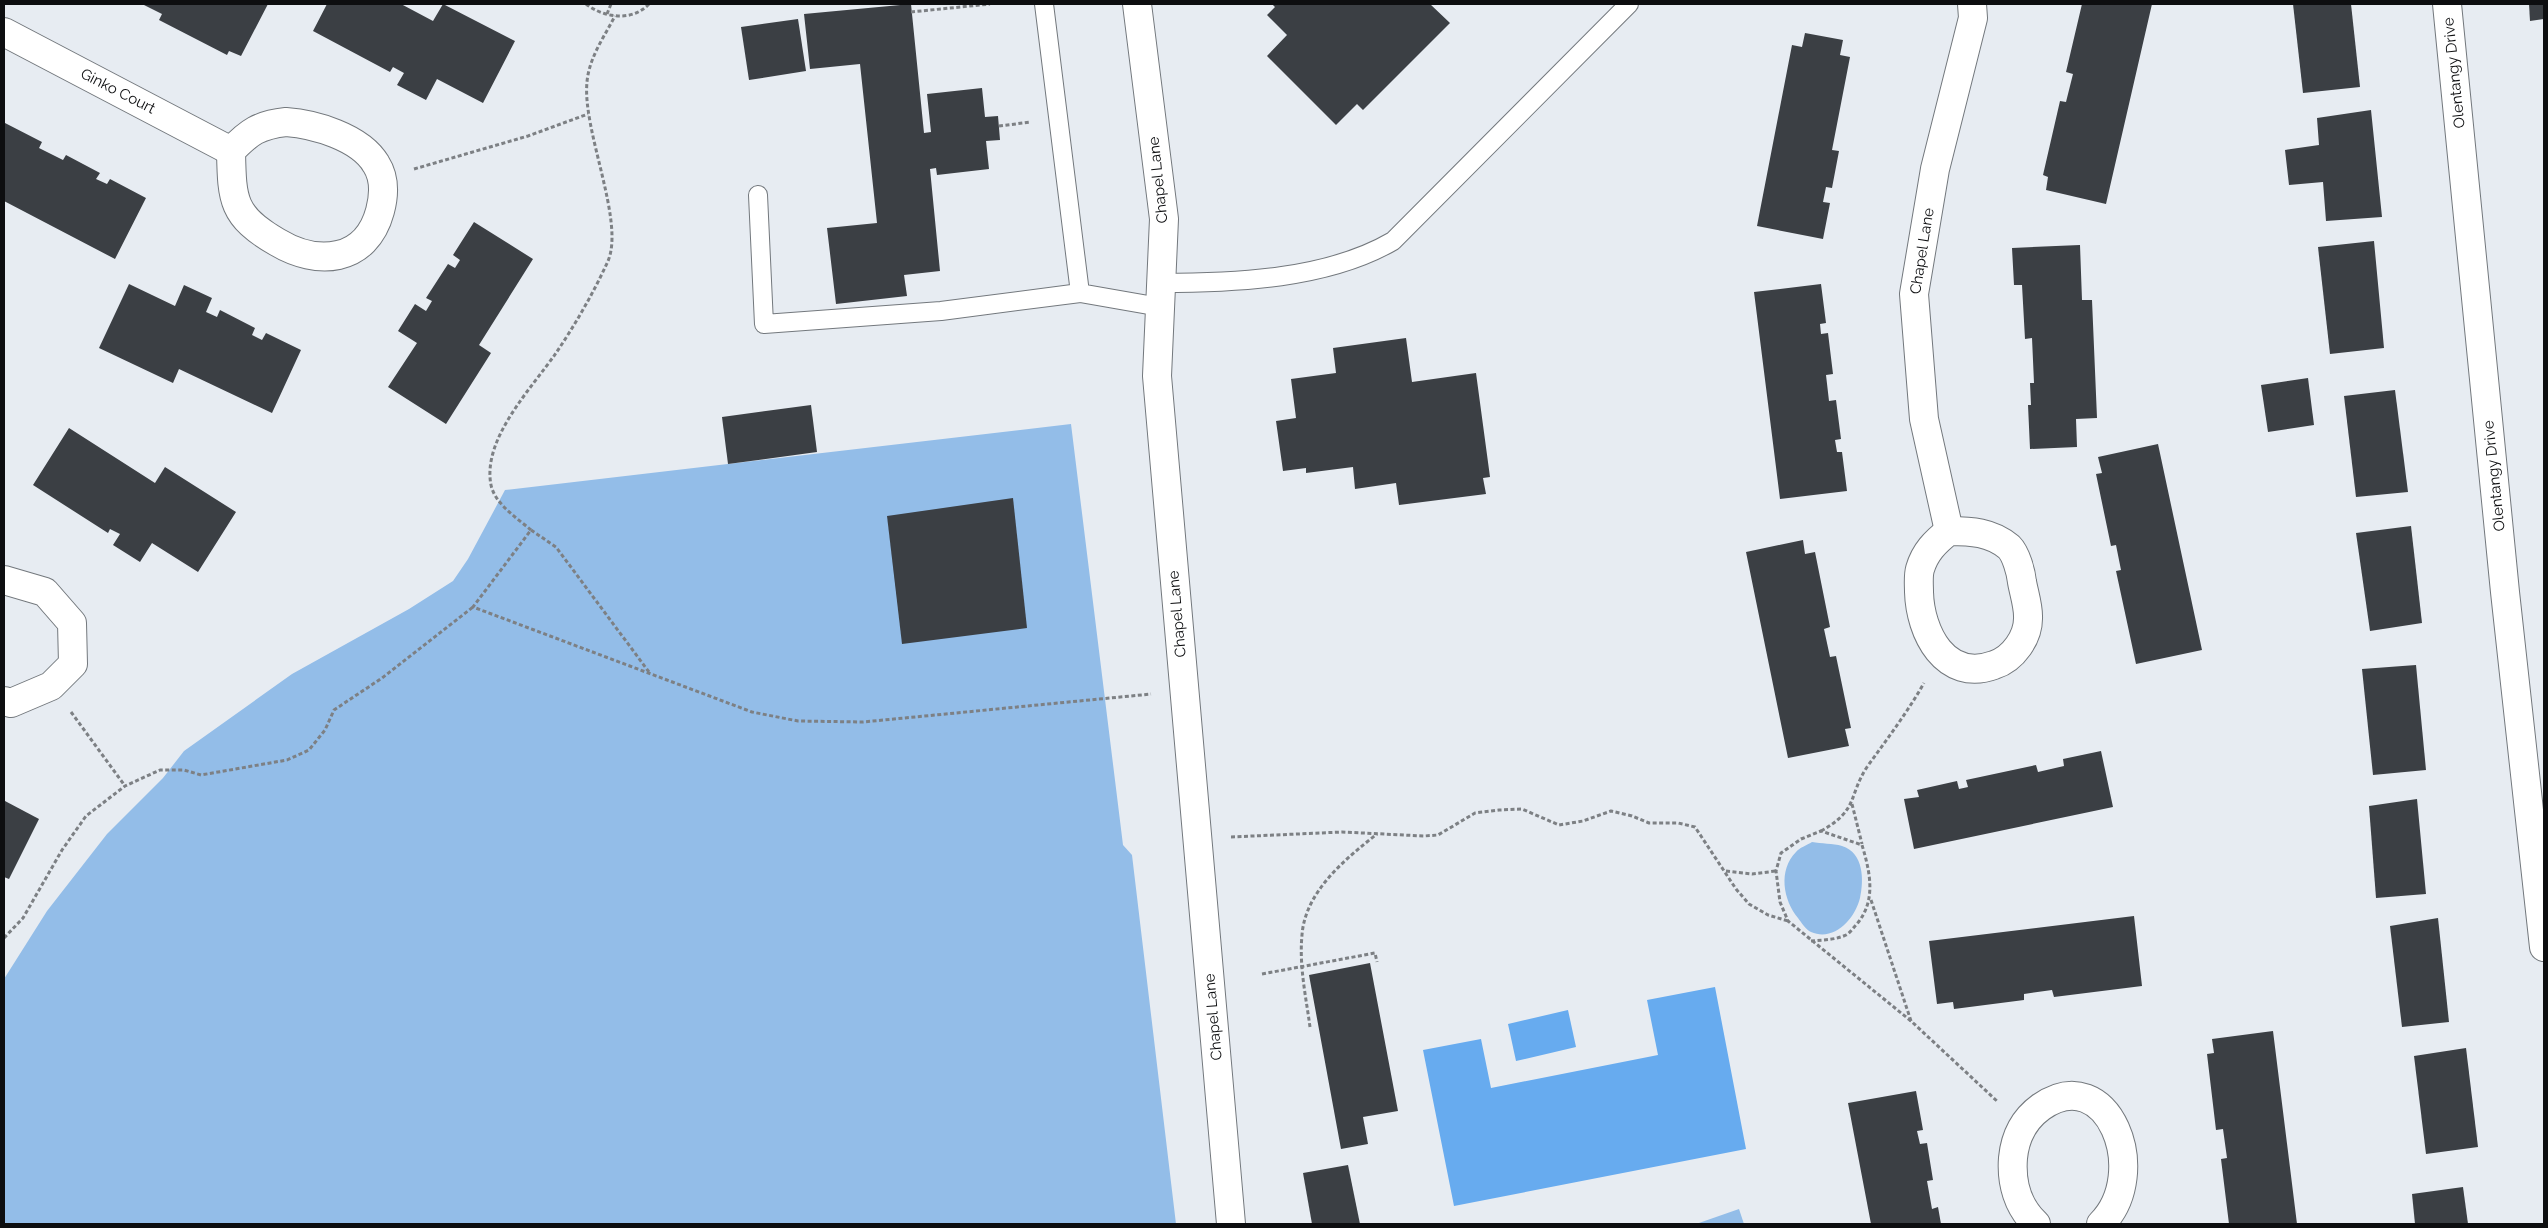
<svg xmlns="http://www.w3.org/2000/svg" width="2548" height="1228" viewBox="0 0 2548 1228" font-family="Raleway,sans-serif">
  <rect width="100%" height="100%" fill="#e7ecf2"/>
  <!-- green -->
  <g fill="#93bde8">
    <path d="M1071 424 1123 845 1132 855 1176 1224H4V979L47 911 107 834 163 778 184 751 292 674 409 609 453 581 468 559 505 490Z"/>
    <path d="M1812 842C1821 844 1833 843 1842 846 1864 853 1864 880 1860 898 1855 919 1834 942 1811 932 1806 930 1801 922 1798 918 1783 900 1778 870 1796 852 1799 848 1807 845 1812 842Z"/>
    <path d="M1739 1209 1744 1224H1696Z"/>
  </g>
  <!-- water -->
  <g fill="#67abef">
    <path d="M1715 987 1746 1149 1454 1206 1423 1050 1481 1039 1491 1088 1658 1055 1647 1000Z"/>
    <path d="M1568 1010 1576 1047 1516 1061 1508 1024Z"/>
  </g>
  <!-- building -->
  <g fill="#3b3f44">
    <path d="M142 4H268L241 56 229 51 227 55 159 20 162 14Z"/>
    <path d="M327 4H401L433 21 443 4 515 41 483 103 437 79 426 100 397 85 404 73 393 67 390 72 313 31Z"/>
    <path d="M911 4 924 133 931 132 927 94 982 88 985 117 998 116 1000 140 986 141 989 169 937 175 936 168 930 169 940 271 904 275 907 296 836 304 827 228 877 223 860 64 810 69 804 14Z"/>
    <path d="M1272 4H1430L1450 23 1363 110 1357 104 1336 125 1267 56 1287 35 1267 15 1275 7Z"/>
    <path d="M2082 4H2152L2106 204 2046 190 2048 177 2043 175 2060 101 2066 102 2073 74 2066 72Z"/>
    <path d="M2293 4H2351L2360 87 2303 93Z"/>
    <path d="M2529 4H2544V19L2530 21Z"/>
    <path d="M798 19 806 71 749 80 741 27Z"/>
    <path d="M1805 33 1843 40 1840 55 1850 57 1832 150 1839 151 1832 188 1826 187 1823 202 1830 203 1823 239 1757 226 1792 45 1802 47Z"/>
    <path d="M2371 110 2382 217 2326 221 2323 182 2289 185 2285 150 2319 145 2317 118Z"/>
    <path d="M5 123 42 142 39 148 63 160 66 155 100 173 96 179 107 184 110 179 146 198 115 259 4 201Z"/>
    <path d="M474 222 533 259 479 345 491 353 446 424 388 387 417 343 398 331 415 304 426 311 432 301 426 298 448 264 455 268 460 260 453 255Z"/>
    <path d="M2374 241 2384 348 2330 354 2318 247Z"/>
    <path d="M2080 245 2082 300H2092L2097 418 2076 419 2077 447 2030 449 2028 405H2031L2030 383H2034L2032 338 2025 339 2022 285H2014L2012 248Z"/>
    <path d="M129 284 175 306 184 285 212 298 206 312 217 317 220 310 255 328 252 335 262 340 266 333 301 350 272 413 179 369 173 383 99 348Z"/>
    <path d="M1821 284 1826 323 1820 324 1821 334 1828 333 1833 374 1826 375 1829 401 1836 400 1841 439 1835 440 1837 452H1842L1847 491 1780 499 1754 292Z"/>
    <path d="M1406 338 1412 382 1476 373 1490 477 1483 478 1486 494 1399 505 1396 483 1355 489 1353 467 1306 473V468L1283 471 1276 421 1296 418 1291 379 1336 373 1333 348Z"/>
    <path d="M2308 378 2314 425 2268 432 2261 385Z"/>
    <path d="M2395 390 2408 492 2356 497 2344 396Z"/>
    <path d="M811 405 817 452 728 464 722 417Z"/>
    <path d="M69 428 155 483 165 467 236 512 198 572 152 543 140 562 113 545 120 534 110 529 108 533 33 485Z"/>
    <path d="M2158 444 2202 650 2136 664 2116 571 2121 570 2116 545 2111 546 2096 474 2102 473 2098 457Z"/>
    <path d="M1013 498 1027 628 902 644 887 516Z"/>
    <path d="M2411 526 2422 623 2370 631 2356 533Z"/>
    <path d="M1803 540 1805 554 1815 552 1830 627 1824 629 1830 657 1836 656 1851 728 1845 729 1849 746 1788 758 1746 552Z"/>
    <path d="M2416 665 2426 770 2373 775 2362 669Z"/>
    <path d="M2101 751 2113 807 1914 849 1904 799 1919 797 1917 790 1957 781 1959 789 1968 787 1966 780 2036 765 2038 772 2064 766 2063 759Z"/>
    <path d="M2417 799 2426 894 2376 898 2369 806Z"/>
    <path d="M5 801 39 819 9 879 4 877Z"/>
    <path d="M2134 916 2142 986 2054 997 2052 990 2024 994V1000L1954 1009 1953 1002 1937 1004 1929 941Z"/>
    <path d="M2438 918 2449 1022 2402 1027 2390 926Z"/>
    <path d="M1370 963 1398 1111 1363 1117 1368 1144 1341 1149 1309 975Z"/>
    <path d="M2273 1031 2297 1224H2229L2221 1159 2227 1158 2223 1129 2216 1130 2207 1054 2214 1053 2212 1039Z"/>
    <path d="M2466 1048 2478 1147 2426 1154 2414 1056Z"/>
    <path d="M1916 1091 1923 1130 1917 1131 1920 1144 1927 1143 1933 1180 1927 1181 1932 1209 1938 1207 1941 1224H1871L1848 1103Z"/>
    <path d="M1348 1165 1360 1224H1312L1303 1173Z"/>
    <path d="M2463 1187 2468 1224H2415L2412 1194Z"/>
  </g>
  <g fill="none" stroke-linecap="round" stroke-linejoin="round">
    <!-- service casing -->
    <g stroke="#73787d" stroke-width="20">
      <g id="service">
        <path d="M1044 4 1080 293 1160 307"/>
        <path d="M758 195 764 324 941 311 1080 293"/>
        <path d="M1161 283C1236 283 1328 279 1393 241L1629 4"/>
      </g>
    </g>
    <!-- minor casing -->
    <g stroke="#73787d" stroke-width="30">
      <g id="minor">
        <path d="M2447 4 2505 592 2544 947"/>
        <path d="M4 32 231 151"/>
        <path d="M286 122C314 124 360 137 376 164 385 178 384 196 380 211 366 263 317 266 277 242 232 216 232 200 231 151 249 132 259 125 286 122Z"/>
        <path d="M1949 531 1924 419 1914 294 1935 169 1973 18 1972 4"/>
        <path d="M1949 531C1971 531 1991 532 2009 547 2016 554 2021 572 2022 582 2024 593 2028 605 2028 616 2029 637 2013 659 1994 665 1945 683 1920 632 1919 592 1919 585 1918 576 1920 569 1925 552 1935 542 1949 531Z"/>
        <path d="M4 580 45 592 72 623 73 664 51 686 11 703 4 701"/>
        <path d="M2036 1224C2018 1207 2011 1183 2013 1158 2015 1137 2023 1120 2041 1107 2108 1060 2152 1173 2101 1224"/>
      </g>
    </g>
    <!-- tertiary casing -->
    <g stroke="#73787d" stroke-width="30">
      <path id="tertiary" d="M1137 4 1164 219 1157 376 1231 1224"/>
    </g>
    <!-- path -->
    <g stroke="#7d8084" stroke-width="3" stroke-dasharray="4 2.5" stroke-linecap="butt">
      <path d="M586 4C604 18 632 22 649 4"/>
      <path d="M911 12 990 4"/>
      <path d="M607 14 611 4"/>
      <path d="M999 126 1031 122"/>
      <path d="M414 169 528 136 588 114"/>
      <path d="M531 530C517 518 495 504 491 485 482 439 531 389 556 353 575 325 594 292 608 261 625 221 582 130 587 82 589 58 604 37 615 16"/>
      <path d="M649 672 556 547 531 530 473 607 752 712 798 721 863 722 1151 694"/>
      <path d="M71 712 125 786"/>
      <path d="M1852 804 1862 844"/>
      <path d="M1821 831C1859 810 1848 796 1867 767 1887 739 1907 713 1924 683"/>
      <path d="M1231 837 1342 832 1424 836 1438 835 1475 813 1499 810 1522 809 1559 825 1583 821 1611 811 1632 816 1649 823H1678L1695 827 1736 889 1749 904 1768 915 1788 921"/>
      <path d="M1726 871 1752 874 1776 871"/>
      <path d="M1871 900 1911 1021 1998 1102"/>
      <path d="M4 938 23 918 62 850 86 816 125 786 160 770H184L201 775 287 760 309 750 325 730 334 710 382 678 473 607"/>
      <path d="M1811 941C1823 940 1835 940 1846 935 1850 933 1853 928 1856 925 1877 901 1870 872 1862 845L1821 831 1801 839 1781 853 1776 871 1780 902 1788 921 1911 1021"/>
      <path d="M1262 974 1375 953 1377 962"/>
      <path d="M1310 1027C1306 997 1299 966 1302 935 1305 892 1345 859 1377 834"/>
    </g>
    <!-- service -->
    <use href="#service" stroke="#fff" stroke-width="18"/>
    <!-- minor -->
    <use href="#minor" stroke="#fff" stroke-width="28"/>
    <!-- tertiary -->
    <use href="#tertiary" stroke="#fff" stroke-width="28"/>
  </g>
  <g text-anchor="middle" stroke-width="5" stroke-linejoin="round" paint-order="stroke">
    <!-- street labels -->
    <g font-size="15" fill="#0d0e10" stroke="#fff">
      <text transform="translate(2454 73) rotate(-96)" y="5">Olentangy Drive</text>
      <text transform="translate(118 91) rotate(27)" y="5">Ginko Court</text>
      <text transform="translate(1158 180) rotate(-96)" y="5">Chapel Lane</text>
      <text transform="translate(1922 251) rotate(-81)" y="5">Chapel Lane</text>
      <text transform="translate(2494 476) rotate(-96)" y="5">Olentangy Drive</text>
      <text transform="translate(1177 614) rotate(-95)" y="5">Chapel Lane</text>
      <text transform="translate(1213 1017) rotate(-95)" y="5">Chapel Lane</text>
    </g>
  </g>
  <!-- border -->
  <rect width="2548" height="1228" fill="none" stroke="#0d0e10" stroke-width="10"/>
</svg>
